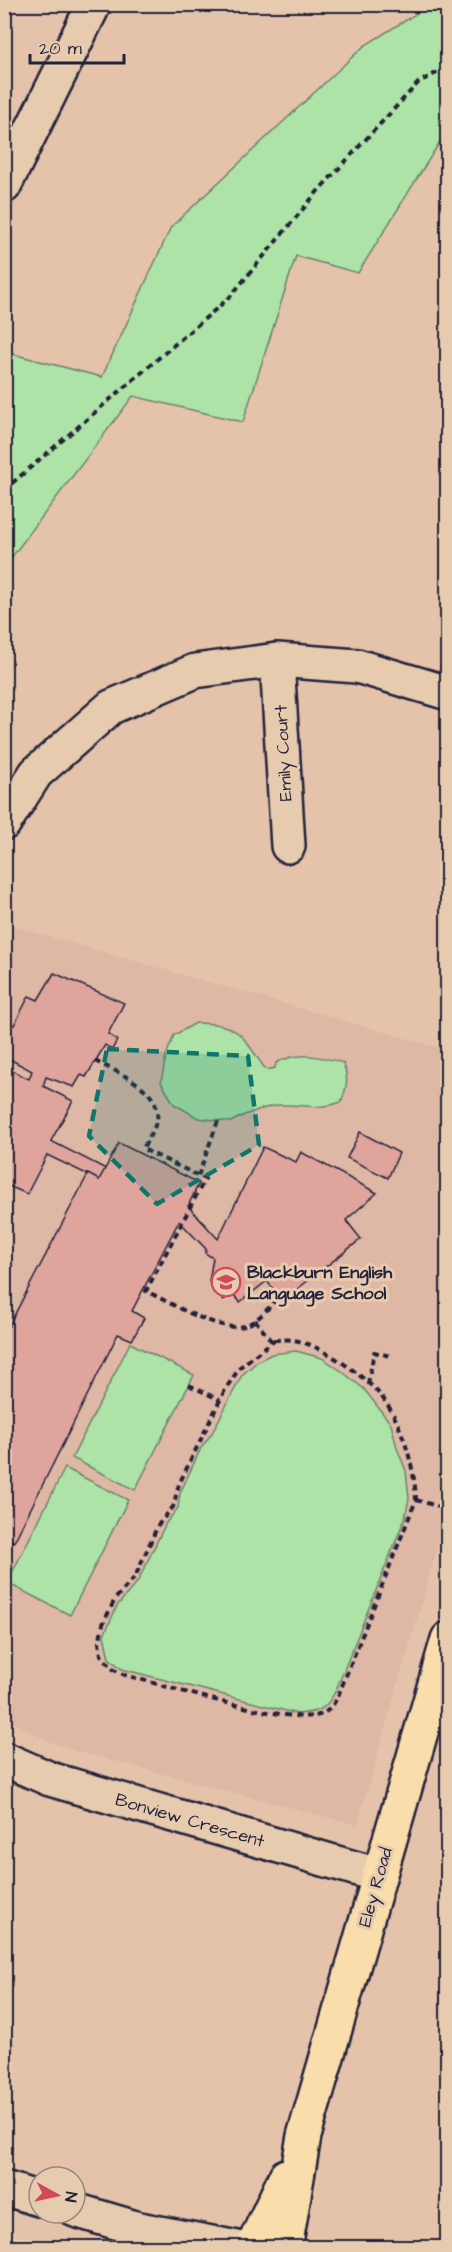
<svg xmlns="http://www.w3.org/2000/svg" width="452" height="2252" viewBox="0 0 452 2252" font-family="'Architects Daughter',sans-serif">
  <rect width="100%" height="100%" fill="#e5c3ab"/>
  <filter id="ink" filterUnits="userSpaceOnUse"><feTurbulence type="fractalNoise" baseFrequency=".0167" numOctaves="2"/><feDisplacementMap in="SourceGraphic" scale="12" xChannelSelector="R" yChannelSelector="G"/><feConvolveMatrix kernelMatrix="1 2 1 2 8 2 1 2 1" color-interpolation-filters="sRGB"/></filter>
  <g filter="url(#ink)">
    <!-- built -->
    <path fill="#dfb7a5" d="M5 924 447 1050V1515L357 1825 76 1751 50 1742 5 1718Z"/>
    <!-- green -->
    <g fill="#ade3a6" stroke="#688270" stroke-width="1.5">
      <path d="M430 5H447V136L441 140 358 273 296 256 243 422 133 396 5 566V352L102 377 171 227 364 46Z"/>
      <path d="M196 1023C242 1023 242 1037 266 1070L275 1068 276 1063C298 1051 320 1056 343 1063 349 1077 347 1088 341 1102 315 1111 304 1104 280 1105 267 1106 242 1115 231 1122L198 1118 174 1104 161 1082 166 1056 174 1035Z"/>
      <path d="M130 1343 194 1375 135 1490 72 1458Z"/>
      <path d="M296 1351 322 1358 340 1370 364 1389 391 1424 397 1448 406 1471 409 1498 405 1518 336 1690C326 1710 320 1712 298 1714L122 1669 109 1658 104 1635 117 1606 138 1581 166 1523 178 1508 180 1493 201 1448 212 1433 242 1375 258 1361 272 1354Z"/>
      <path d="M65 1468 128 1500 70 1615 7 1583Z"/>
    </g>
    <!-- building -->
    <g fill="#dfa59d" stroke="#22223b" stroke-width="1.5">
      <path d="M54 973 124 1003 108 1034 117 1040 112 1050 105 1045 86 1077 81 1075 74 1087 46 1077 43 1086 73 1101 51 1141 106 1169 99 1180 47 1155 27 1194 4 1184V1067L29 1079 32 1071 4 1056V1021L14 1025 29 996 38 1000Z"/>
      <path d="M360 1132 399 1153 388 1178 347 1158Z"/>
      <path d="M119 1143 199 1183 188 1206 218 1239 263 1147 296 1162 301 1152 377 1193 346 1220 361 1239 282 1301 267 1281 240 1302 233 1294 223 1300 209 1281 213 1258 205 1253 206 1249 179 1221 132 1311 144 1318 132 1340 118 1334 14 1542 9 1540 4 1550V1335L88 1174 99 1180Z"/>
    </g>
    <g fill="none" stroke-linecap="round" stroke-linejoin="round">
      <!-- minor casing -->
      <g stroke="#22223b" stroke-width="38">
        <g id="minor">
          <path d="M4 186 94 4"/>
          <path d="M277 660 288 846"/>
          <path d="M4 823 36 773 111 707 195 671 277 660 357 666 448 693"/>
          <path d="M4 1759 50 1779 378 1875"/>
          <path d="M4 2188 39 2199"/>
          <path d="M75 2210 139 2229 237 2248"/>
        </g>
      </g>
      <!-- major casing -->
      <g stroke="#22223b" stroke-width="38">
        <g id="major">
          <path d="M253 2247 286 2176"/>
          <path d="M285 2248 304 2136 448 1639"/>
        </g>
      </g>
      <!-- path -->
      <g stroke="#22223b" stroke-width="4" stroke-dasharray="6 4.5" stroke-linecap="butt">
        <path d="M4 490 229 298 318 191 419 82 448 67"/>
        <path d="M95 1061C116 1072 162 1088 157 1119 155 1129 147 1140 143 1149L205 1179 146 1291C169 1302 223 1335 247 1325 259 1320 270 1306 279 1297"/>
        <path d="M198 1176 218 1121"/>
        <path d="M255 1320 272 1342"/>
        <path d="M274 1340C280 1340 287 1339 293 1340 320 1344 364 1375 381 1396 402 1421 415 1469 416 1500L338 1696C334 1704 329 1712 319 1715 290 1725 162 1685 125 1675L114 1670 101 1655 99 1643 103 1624 115 1599 135 1577 158 1525 173 1507 179 1484 225 1390 240 1367Z"/>
        <path d="M368 1384 374 1352 390 1356"/>
        <path d="M189 1385 220 1400"/>
        <path d="M416 1500 448 1509"/>
      </g>
      <!-- minor -->
      <use href="#minor" stroke="#e7cbae" stroke-width="33"/>
      <!-- major -->
      <use href="#major" stroke="#f9deab" stroke-width="33"/>
    </g>
  </g>
  <!-- marked area -->
  <path fill="#0f766e" fill-opacity="0.2" stroke="#0f766e" stroke-width="4.5" stroke-dasharray="12 8" stroke-linejoin="round" d="M107 1049 248 1056 259 1145 157 1204 89 1136Z"/>
  <!-- icons -->
  <defs>
    <g id="school-ring" transform="scale(1.5)"><circle r="9.5" fill="#e7cbae" stroke="#d1495b" stroke-width="1.5"/><path d="M0-5L7-2L0 1L-7-2ZM-4 1L0 2.5L4 1V4Q0 6-4 4Z" fill="#d1495b"/></g>
  </defs>
  <g fill-rule="evenodd">
    <use href="#school-ring" x="226" y="1282"/>
  </g>
  <g text-anchor="middle" stroke-width="6" stroke-linejoin="round" paint-order="stroke">
    <!-- street labels -->
    <g font-size="18" fill="#22223b" stroke="#e7cbae">
      <text transform="translate(283 753) rotate(-93)" y="6">Emily Court</text>
      <text transform="translate(190 1820) rotate(16)" y="6">Bonview Crescent</text>
      <text transform="translate(375 1887) rotate(-74)" y="6">Eley Road</text>
    </g>
    <!-- poi labels -->
    <g font-size="18" font-weight="bold" fill="#22223b" stroke="#e7cbae" text-anchor="start">
      <text x="247" y="1278">Blackburn English<tspan x="247" dy="21">Language School</tspan></text>
    </g>
  </g>
  <!-- margin -->
  <rect width="452" height="2252" fill="none" stroke="#e7cbae" stroke-width="24"/>
  <rect x="12" y="12" width="428" height="2228" fill="none" stroke="#22223b" stroke-width="2" filter="url(#ink)"/>
  <!-- north arrow -->
  <g transform="translate(57 2195) rotate(98)"><circle r="28" fill="#e7cbae" stroke="#988780" stroke-width="1.5"/>
  <path d="M0-4.5L10 22L0 15L-10 22Z" fill="#d1495b"/>
  <text y="-9" font-size="16" font-weight="bold" text-anchor="middle" fill="#22223b">N</text>
  </g>
  <!-- scale -->
  <path d="M30 54v9h94v-9" fill="none" stroke="#22223b" stroke-width="3"/>
  <text x="39" y="54" font-size="18" fill="#22223b" stroke="#e7cbae" stroke-width="4.5" paint-order="stroke">20 m</text>
</svg>
